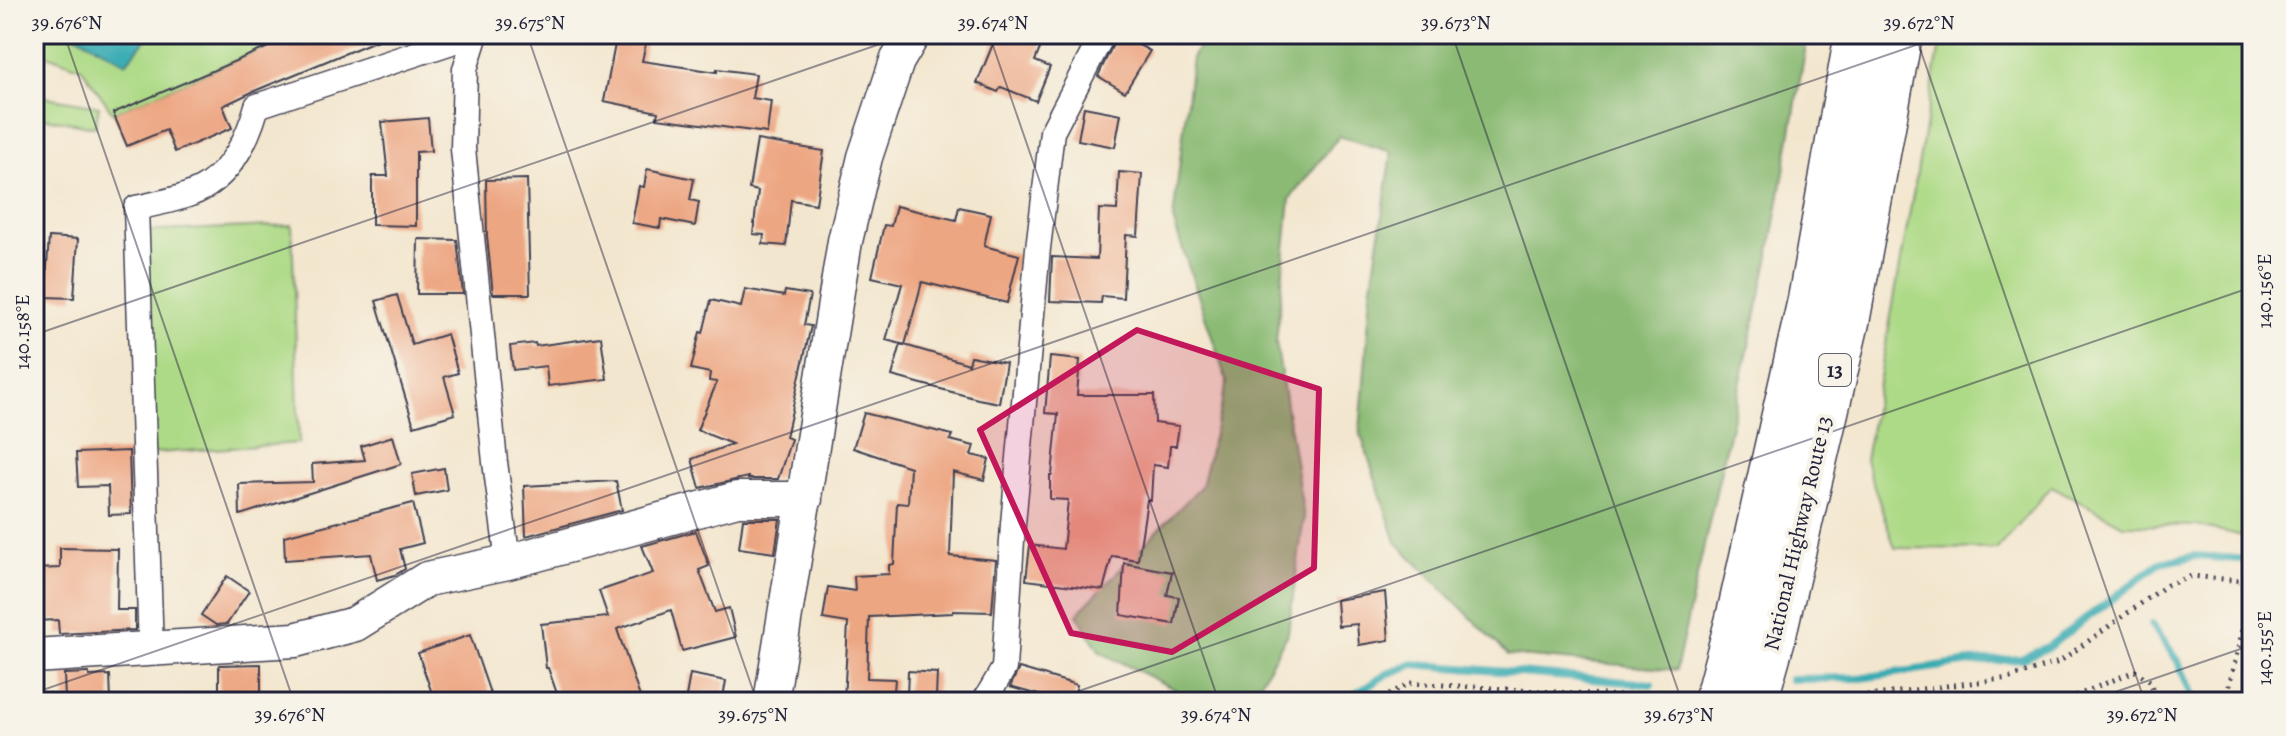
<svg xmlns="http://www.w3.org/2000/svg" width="2286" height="736" viewBox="0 0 2286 736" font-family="Alegreya,serif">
  <rect width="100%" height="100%" fill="#f7f3e8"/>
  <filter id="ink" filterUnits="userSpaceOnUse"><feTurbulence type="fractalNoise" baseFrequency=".0125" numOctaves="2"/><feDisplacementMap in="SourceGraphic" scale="16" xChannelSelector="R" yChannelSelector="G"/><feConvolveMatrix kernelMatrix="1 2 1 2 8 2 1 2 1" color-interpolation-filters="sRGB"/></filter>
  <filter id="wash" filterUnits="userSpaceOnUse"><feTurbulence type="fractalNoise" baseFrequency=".006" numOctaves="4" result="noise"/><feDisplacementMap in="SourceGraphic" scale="32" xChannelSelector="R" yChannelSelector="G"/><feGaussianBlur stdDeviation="1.8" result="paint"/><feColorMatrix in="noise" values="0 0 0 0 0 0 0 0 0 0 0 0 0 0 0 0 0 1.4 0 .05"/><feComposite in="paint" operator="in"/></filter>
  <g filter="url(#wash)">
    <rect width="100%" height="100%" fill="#f3e6ce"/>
    <!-- green -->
    <g fill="#adda86" stroke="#687e60" stroke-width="2">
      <path d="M34 34H299L113 113 82 68 34 50Z"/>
      <path d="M1942 34H2252V538L2198 526 2123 525 2052 486 1997 549 1895 548 1865 460Z"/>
      <path d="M34 95 99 106 95 127 34 116Z"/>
      <path d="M292 225 299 443 144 454 137 232Z"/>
    </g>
    <!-- forest -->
    <path fill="#8aba73" stroke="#566e57" stroke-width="2" d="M1205 34H1808L1770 252 1676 670 1508 655 1396 542 1360 432 1371 292 1392 152 1339 136 1290 199 1276 342 1304 518 1288 633 1249 702H1200L1100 652 1077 614 1201 486 1227 382 1173 220 1192 58Z"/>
    <!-- water -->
    <path fill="#39abb2" stroke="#2e6676" stroke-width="2" d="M74 34H150L126 63Z"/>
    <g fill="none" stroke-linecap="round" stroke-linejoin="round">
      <!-- stream -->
      <g stroke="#39abb2" stroke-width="8">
        <path d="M2152 625 2178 661 2195 702"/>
        <path d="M1791 679 1861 678 1971 662 2021 659 2048 647 2160 563 2195 556 2252 560"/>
        <path d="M1343 702 1387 674 1413 664 1651 684"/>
      </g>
    </g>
    <g id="blocks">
      <!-- building -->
      <g fill="#eda682">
        <path d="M299 34H392L252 92 223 106 232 128 175 152 166 130 127 146 113 113Z"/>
        <path d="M617 34H648L642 61 717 72V69L756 74 752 98 771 101 767 133 657 118 658 112 604 101Z"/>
        <path d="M997 34H1046L1035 61 1050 67 1036 101 1001 87 998 92 977 83Z"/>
        <path d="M1118 34 1150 51 1125 92 1098 76Z"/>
        <path d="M1084 107 1121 114 1115 147 1078 140Z"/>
        <path d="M428 118 431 151 416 152V226L372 225V176H388L382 122Z"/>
        <path d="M757 140 824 151 816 204 791 200 786 246 763 244 764 235 753 234 758 191 749 189Z"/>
        <path d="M647 169 694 179 690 200 699 202 695 226 661 219 660 228 632 223 639 186 644 187Z"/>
        <path d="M1119 172 1142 174 1138 236 1126 235 1123 298 1102 296 1101 303 1050 301 1052 257 1097 259 1099 209 1117 210Z"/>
        <path d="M527 179 530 294H493L487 236 486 180Z"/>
        <path d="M896 206 956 220 959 207 991 214 984 246 1019 255 1007 303 922 282 905 345 886 340 902 284 872 277 884 225 891 226Z"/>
        <path d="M49 237 78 239 74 298 45 297Z"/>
        <path d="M418 239 457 240 463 294H417Z"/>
        <path d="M745 289 784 296 785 291 810 295 804 325 811 326 786 437 791 439 778 479H748V477L700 488 692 459 732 444 697 430 717 382 709 381 710 373 691 369 700 332 703 333 711 300 741 307Z"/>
        <path d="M397 295 412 345 447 334 458 373 444 377 455 414 414 426 376 301Z"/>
        <path d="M601 337 607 379 548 386 546 366 513 370 510 346 535 343 536 346Z"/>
        <path d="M901 344 969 364 971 356 1006 363 999 403 978 399 892 376Z"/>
        <path d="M1050 357 1080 360 1077 395H1154L1155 423 1179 426 1176 446H1170L1168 467 1153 465 1151 500H1147L1138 560 1112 556 1103 590 1026 580 1030 545 1063 549 1068 500 1050 499V475H1052L1058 414 1045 413Z"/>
        <path d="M864 413 952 435 950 440 974 446 971 455 989 459 984 480 953 472 950 556 996 560 992 612 953 611V613L869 617 867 678 895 679 893 702H844L848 623 823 619 828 587 855 591 854 576 889 574V565L894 564 897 503 908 504 910 467 853 448Z"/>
        <path d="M393 436 401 464 240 515 239 484 313 482 312 464 365 460 361 446Z"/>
        <path d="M129 451 131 514 109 515 108 486 78 487 76 453Z"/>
        <path d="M444 468 447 490 416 496 412 474Z"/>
        <path d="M616 481 622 510 526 536 524 486Z"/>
        <path d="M413 503 423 543 400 549 405 569 395 575 377 580 371 554 285 560 284 536Z"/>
        <path d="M743 519H780L775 553 739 548Z"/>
        <path d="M696 531 709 566 699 570 715 612 729 608 736 637 682 651 671 610 617 629 640 697 625 702H560L548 668H546L541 624 608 617 599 591 653 573 642 546Z"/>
        <path d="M60 548 118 549 117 610H135V630L59 634 58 620 34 621V569L60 568Z"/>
        <path d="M1124 563 1172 572 1167 595 1179 597 1174 624 1121 615Z"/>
        <path d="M227 576 249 591 227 624 216 625 201 615Z"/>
        <path d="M1385 592 1389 640 1359 645 1357 624 1338 626 1336 600Z"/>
        <path d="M470 635 493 702H435L418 653Z"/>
        <path d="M261 664V696H219V665Z"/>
        <path d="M1019 668 1077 685 1073 702H1040L1042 696 1010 687Z"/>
        <path d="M908 671 937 673 936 697 907 696Z"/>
        <path d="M89 673V676L110 675 111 702H84V699L65 700 64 674Z"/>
        <path d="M690 674 726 681 722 702H685Z"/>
      </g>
    </g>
  </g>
  <g filter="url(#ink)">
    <use href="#blocks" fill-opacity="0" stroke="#413f51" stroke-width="2"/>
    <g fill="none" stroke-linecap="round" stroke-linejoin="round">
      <!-- street casing -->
      <g stroke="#413f51" stroke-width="27">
        <g id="street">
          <path d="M476 34 465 69 463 149 495 462 508 562"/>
          <path d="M151 649 136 208C157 203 190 198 208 185 234 167 249 135 257 106L476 34"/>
          <path d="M984 702 1004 668 1013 524 1038 248 1052 132 1103 34"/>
        </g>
      </g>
      <!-- secondary casing -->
      <g stroke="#413f51" stroke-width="37">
        <g id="secondary">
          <path d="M34 656 295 640 355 624 427 579 508 562 737 499H805"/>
          <path d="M771 702 845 241 865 157 897 61 913 34"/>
        </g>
      </g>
      <!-- highway casing -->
      <g stroke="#413f51" stroke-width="47">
        <g id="highway">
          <path d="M1716 702 1738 619 1810 300 1857 34"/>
          <path d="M1755 702 1773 638 1847 322 1900 34"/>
        </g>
      </g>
      <!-- path -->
      <g stroke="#413f51" stroke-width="5" stroke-dasharray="2 6" stroke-linecap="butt">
        <path d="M1375 702 1410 683 1669 699"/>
        <path d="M1819 702 2010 678 2059 662 2167 585 2192 576 2252 582"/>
        <path d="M2061 702 2135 671 2150 681 2158 702"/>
        <path d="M2225 702 2244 624 2252 621"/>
      </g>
      <!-- street -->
      <use href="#street" stroke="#fff" stroke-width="24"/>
      <!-- secondary -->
      <use href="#secondary" stroke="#fff" stroke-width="34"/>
      <!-- highway -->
      <use href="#highway" stroke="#fff" stroke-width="44"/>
    </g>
  </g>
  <!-- marked area -->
  <path fill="#c2185b" fill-opacity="0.2" stroke="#c2185b" stroke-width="6" stroke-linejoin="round" d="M1137 330 1319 389 1314 568 1172 652 1071 633 980 430Z"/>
  <!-- ticks -->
  <path fill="none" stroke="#22223b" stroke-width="2" stroke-opacity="0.45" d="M64 34 294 702M527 34 757 702M989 34 1219 702M1452 34 1682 702M1915 34 2145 702M34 335 909 34M34 693 1948 34M1047 702 2252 287M2086 702 2252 645"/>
  <g text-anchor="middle" stroke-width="8" stroke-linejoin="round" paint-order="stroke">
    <!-- shield labels -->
    <rect fill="#f7f3e8" stroke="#62616f" stroke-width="2" x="1819" y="354" width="32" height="32" rx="6"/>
    <g font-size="20" font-weight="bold" fill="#22223b">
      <text x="1835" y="377">13</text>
    </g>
    <!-- street labels -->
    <g font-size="22" fill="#22223b" stroke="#f7f3e8">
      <text transform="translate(1797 533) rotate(-77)" y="8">National Highway Route 13</text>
    </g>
  </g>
  <!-- margin -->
  <rect width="2286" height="736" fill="none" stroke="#f7f3e8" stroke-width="88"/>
  <rect x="44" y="44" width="2198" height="648" fill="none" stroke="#22223b" stroke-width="3"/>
  <g font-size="20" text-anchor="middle" fill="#22223b">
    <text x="67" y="29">39.676°N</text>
    <text x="530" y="29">39.675°N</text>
    <text x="993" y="29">39.674°N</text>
    <text x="1456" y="29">39.673°N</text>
    <text x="1919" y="29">39.672°N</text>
    <text transform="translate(2264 291) rotate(-90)" y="7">140.156°E</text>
    <text transform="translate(22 332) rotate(-90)" y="7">140.158°E</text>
    <text transform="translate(2264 648) rotate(-90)" y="7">140.155°E</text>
    <text x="290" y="721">39.676°N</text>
    <text x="753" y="721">39.675°N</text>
    <text x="1216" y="721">39.674°N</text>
    <text x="1679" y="721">39.673°N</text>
    <text x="2142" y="721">39.672°N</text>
  </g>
</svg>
